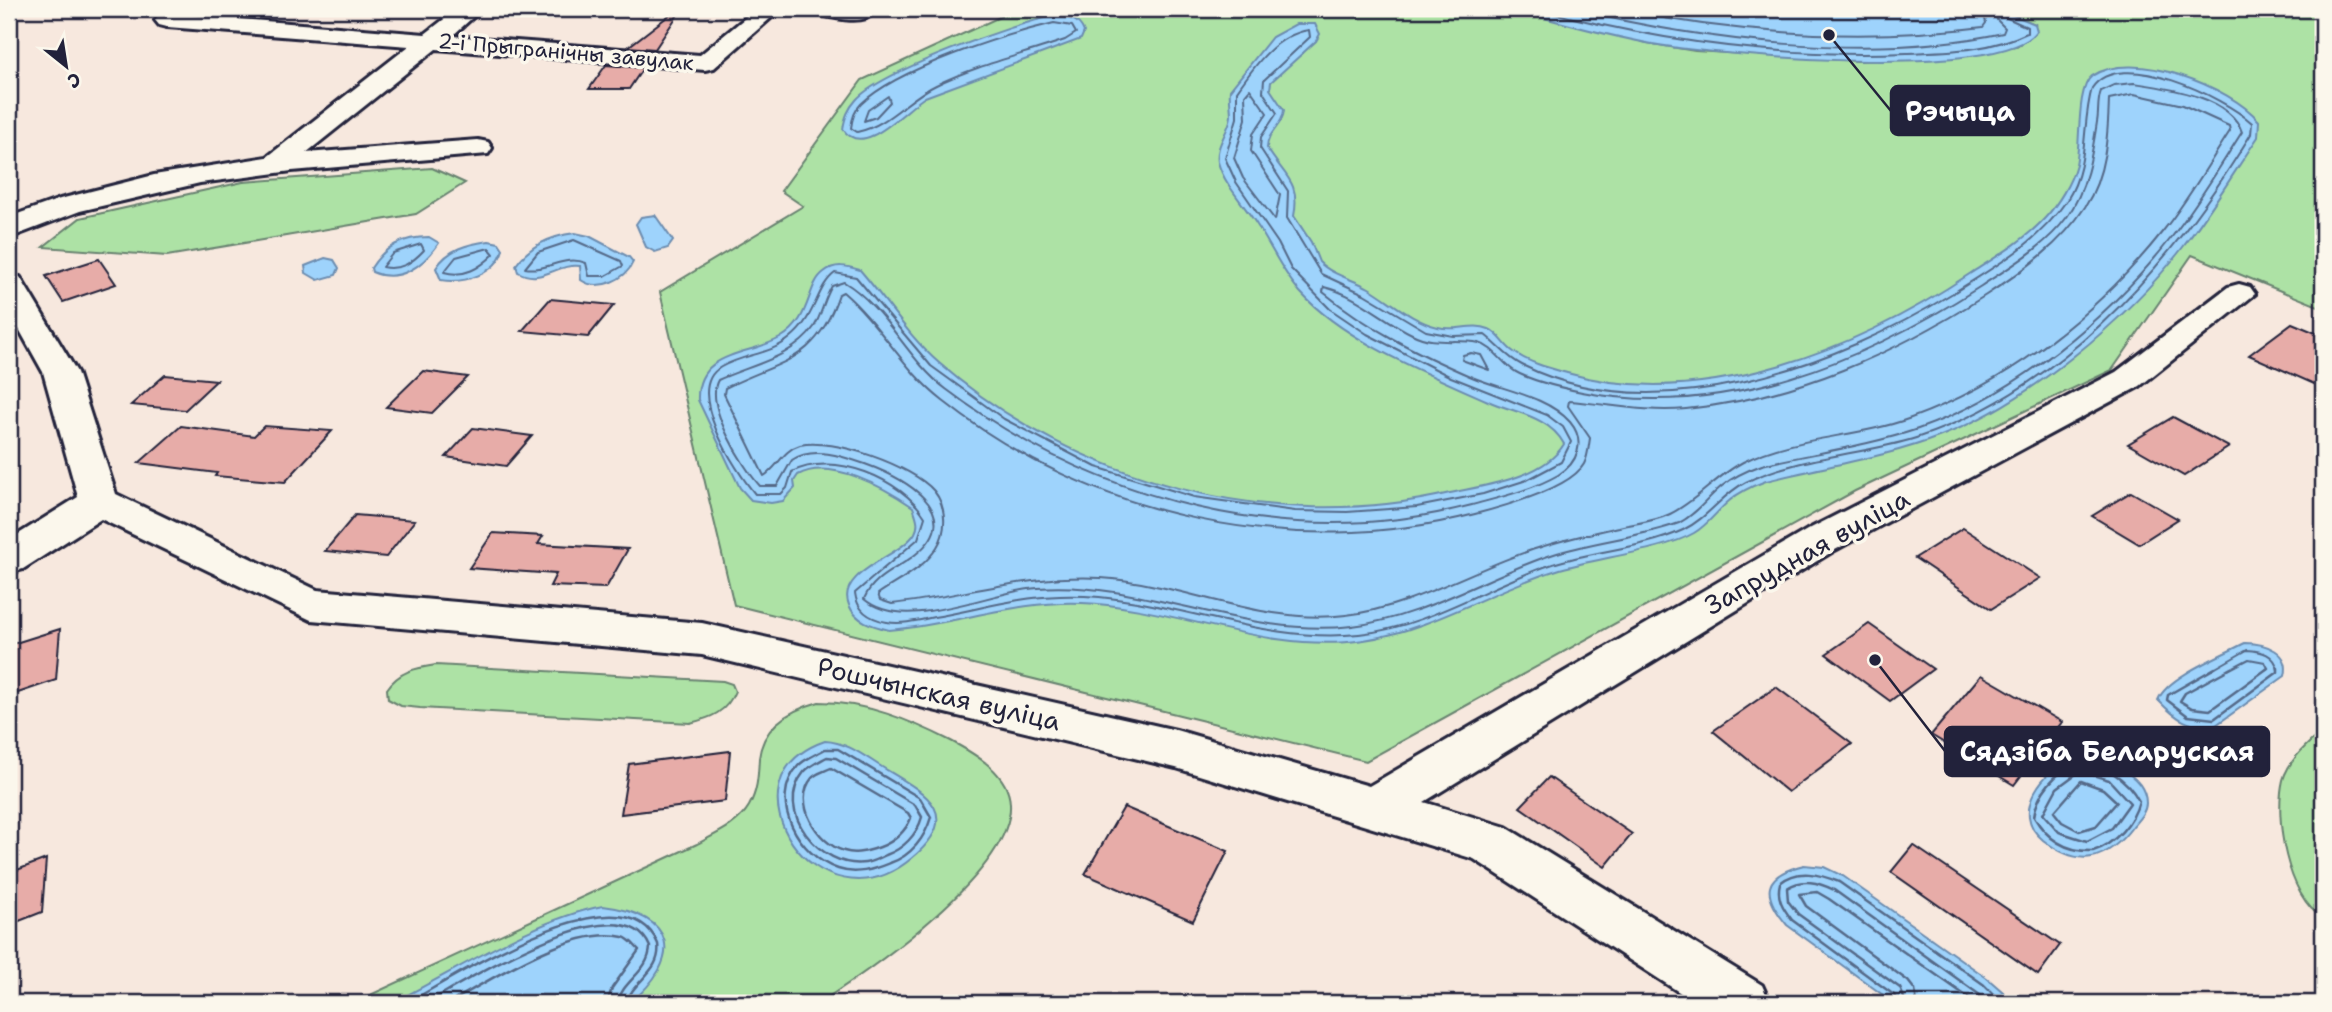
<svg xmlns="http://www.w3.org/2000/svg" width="2332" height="1012" viewBox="0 0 2332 1012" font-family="'Shantell Sans',sans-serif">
  <rect width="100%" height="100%" fill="#f7e8de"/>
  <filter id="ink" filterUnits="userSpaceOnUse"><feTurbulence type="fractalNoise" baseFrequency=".0143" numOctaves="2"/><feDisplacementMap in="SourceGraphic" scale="14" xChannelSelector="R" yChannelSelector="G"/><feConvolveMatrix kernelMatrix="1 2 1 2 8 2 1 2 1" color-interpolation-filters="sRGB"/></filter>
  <g filter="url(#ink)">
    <!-- green -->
    <g fill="#ade2a5" stroke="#688270" stroke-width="2">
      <path d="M1017 9H1513L1647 43 1695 51 1859 61 1958 57 2020 45 2035 24 1999 9H2323V308L2192 255 2112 370 1855 491 1366 761 734 605 660 292 803 206 781 191 862 80Z"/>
      <path d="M432 168 465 183 416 214 167 256 43 247 80 218 243 182Z"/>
      <path d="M436 665 723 681 732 684 735 691C727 712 711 718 690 723L420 708 401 706 388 699 387 689C399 671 416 668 436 665Z"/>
      <path d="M819 702C865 702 910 720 951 741 975 754 1009 773 1010 804 1014 871 870 970 819 1003H353L697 844C715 834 738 825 749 806 758 790 758 775 759 758 763 725 790 710 819 702Z"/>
      <path d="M2323 730V918C2287 897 2274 818 2283 780 2289 759 2308 744 2323 730Z"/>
    </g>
    <!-- water -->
    <g fill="#9ed3fc" stroke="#6c8caf" stroke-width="2">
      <path d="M1513 9H1999L2035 24 2037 31C2004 82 1706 55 1647 43 1602 34 1557 22 1513 9Z"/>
      <path d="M1054 16C1067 17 1079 18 1084 32L1081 39 925 97C905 109 863 160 843 129 845 117 848 109 856 100 880 72 1015 23 1054 16Z"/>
      <path d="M1296 24H1315L1320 34 1316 41 1271 82 1270 89 1284 110C1283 126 1267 132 1267 148 1283 175 1301 181 1294 216L1311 242 1319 262C1332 275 1353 279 1369 288 1392 302 1412 321 1438 327 1455 332 1473 322 1489 329 1500 334 1504 346 1514 352 1529 363 1549 368 1567 373 1704 412 1859 348 1971 273 1996 257 2025 240 2045 218 2058 204 2071 183 2076 164 2081 143 2076 88 2092 76 2133 48 2231 87 2259 121L2258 137C2233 174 2210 212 2183 247 2127 320 2027 403 1941 436 1885 458 1824 466 1766 481 1752 486 1740 491 1729 501 1717 511 1708 525 1694 533 1663 551 1595 558 1557 570 1492 590 1431 630 1364 640 1268 655 1177 607 1082 603 1017 600 954 625 889 630 873 626 856 622 849 605 835 572 902 556 915 533 920 524 916 516 913 507 885 488 831 457 798 475L794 481 795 488 783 501 771 503 751 500 740 488 698 400C696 351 748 356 780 338 812 320 806 285 824 272 835 263 847 266 860 270 886 300 909 337 939 363 1076 482 1273 535 1450 493 1486 485 1544 478 1564 444 1549 416 1515 413 1488 401 1428 374 1345 342 1300 292 1282 272 1272 247 1257 225 1245 205 1224 185 1218 162 1215 145 1229 132 1231 116 1231 108 1229 98 1230 90L1272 37Z"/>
      <path d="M655 215 673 241 668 248 655 252 646 247 636 224 641 217Z"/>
      <path d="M575 233 589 236 629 257 633 262C626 280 598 292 581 280L580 266C557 263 541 285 518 272L516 265C530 245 551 236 575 233Z"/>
      <path d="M429 237 439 243C424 265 400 284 372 272L371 268C385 246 403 237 429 237Z"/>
      <path d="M489 241 499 243 503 249C497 274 464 284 441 280L436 268C448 249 467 244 489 241Z"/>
      <path d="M325 258 334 260 339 268 336 275 318 280 306 273 305 266Z"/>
      <path d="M2245 643C2266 643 2291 652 2285 676L2216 725C2191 730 2175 718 2158 700 2167 677 2222 655 2245 643Z"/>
      <path d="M825 741C847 742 864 756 882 767 924 792 966 813 912 858 819 937 715 779 825 741Z"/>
      <path d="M2076 755C2100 756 2146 773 2146 803 2146 812 2139 819 2133 826 2107 861 2080 869 2043 840 2008 812 2045 768 2076 755Z"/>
      <path d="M1804 865 1824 867 1843 876 1987 978 2003 992 2010 1003H1894L1787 925C1761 894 1762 875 1804 865Z"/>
      <path d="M603 906C677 915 684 958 630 1003H392C456 971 534 919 603 906Z"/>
    </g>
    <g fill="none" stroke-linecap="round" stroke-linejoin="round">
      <!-- shore-far1 -->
      <g stroke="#546988" stroke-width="2">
        <path d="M1538 9C1659 42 1781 58 1907 53 1948 51 1990 51 2027 33V27L2005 17 2003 9"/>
        <path d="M1571 9C1703 41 1869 62 2003 33L2005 28 1997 20 1994 9"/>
        <path d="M1614 9C1737 34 1858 43 1983 27L1986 23 1983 9"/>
        <path d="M1054 23 1072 26 1076 33 1065 40C1022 55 977 65 936 85 908 98 888 126 857 132L851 128C852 119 855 110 861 104 898 68 1004 35 1054 23Z"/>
        <path d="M1309 30 1310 37 1264 80 1263 92 1277 113 1261 137 1260 148 1288 191 1287 218 1321 274 1364 294 1426 331 1453 336 1485 335C1498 345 1506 357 1522 365 1656 432 1835 366 1953 293 1996 266 2039 242 2067 200 2090 164 2081 126 2092 88 2120 46 2225 98 2252 123L2251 134C2173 262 2063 390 1916 438 1862 455 1796 457 1746 482 1722 494 1708 518 1683 530 1642 549 1596 550 1553 564 1488 585 1428 627 1359 634 1256 645 1161 592 1060 596 1017 597 976 610 934 617 920 620 902 625 887 622 870 619 857 611 855 593L918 539 925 517C902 479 833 450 792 472L787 488 781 494H755C736 471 682 389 721 367 743 354 770 355 790 338 816 318 816 287 835 273L856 277 931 366 1004 419 1096 467 1194 497 1295 511 1347 512 1417 507 1483 494 1527 480 1561 462 1571 442 1563 427 1547 415 1451 377 1367 334 1330 309 1291 269 1278 243 1236 182 1225 158 1237 118V91C1255 65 1276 35 1309 30Z"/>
        <path d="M2134 83C2167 88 2230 96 2242 132 2219 168 2197 205 2171 238 2108 319 2015 395 1918 429 1867 446 1814 453 1762 465 1748 470 1734 476 1722 486 1707 498 1697 514 1679 523 1638 538 1593 541 1551 555 1485 577 1422 618 1352 626 1245 639 1145 580 1038 588 989 591 905 634 864 599 874 575 897 570 916 554 969 512 901 477 865 464 842 456 813 446 792 460L777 486H760C743 467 704 405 718 380 750 365 793 358 814 327 822 314 824 299 832 286L844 282C886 307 907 360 946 389 1094 501 1290 553 1472 505 1501 497 1532 490 1558 475 1578 463 1586 441 1570 422 1547 396 1503 390 1472 377 1419 354 1368 329 1323 292L1324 287C1358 295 1381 319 1412 334 1435 346 1456 338 1479 343 1494 347 1503 365 1516 372 1534 382 1562 388 1582 392 1722 420 1865 361 1981 286 2011 266 2045 247 2067 217 2087 189 2092 155 2097 122 2099 112 2097 101 2101 91L2114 85Z"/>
        <path d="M1250 89 1267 113 1253 134 1251 151 1280 195 1275 220 1243 178 1234 158 1246 119 1245 95Z"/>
        <path d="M2134 94 2183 105 2229 126 2230 131C2208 165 2188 200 2163 231 2098 313 2009 383 1911 418 1857 438 1795 436 1743 462 1716 476 1697 501 1670 514 1654 522 1635 523 1619 527 1592 533 1565 539 1538 548 1474 568 1414 607 1346 615 1262 626 1184 583 1101 578 1030 574 962 596 892 604L880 600 878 594C898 580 924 569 937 547 947 531 947 507 934 491 913 466 832 437 800 445 783 450 778 467 764 476L724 394 725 388C783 359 816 363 839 294L843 292C881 325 903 370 943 401 1089 517 1294 561 1475 514 1502 507 1570 489 1584 464 1588 457 1589 445 1590 438L1568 406 1569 401C1608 404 1647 413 1686 409 1796 398 1894 354 1986 295 2023 271 2061 244 2085 207 2106 175 2108 135 2109 99Z"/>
        <path d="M888 96 890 102 876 117 864 121 868 110Z"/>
        <path d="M574 240 621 261 623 266 605 276H589L586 263C564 254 547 272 525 268L538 252Z"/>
        <path d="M421 244 424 250C412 263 400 271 382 267L393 253Z"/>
        <path d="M489 248 494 254C480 268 464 278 444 272L456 257Z"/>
        <path d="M1471 353 1481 355 1489 370 1462 360 1463 355Z"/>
        <path d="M2212 670 2247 650C2262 651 2275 654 2278 670"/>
        <path d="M2228 670 2249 659 2265 662 2268 668 2265 670"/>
      </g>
      <!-- shore -->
      <g stroke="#546988" stroke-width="2.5">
        <path d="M2215 668 2168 695 2167 700 2188 716 2214 719 2278 672V668"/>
        <path d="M2231 668 2185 693 2180 701 2192 708 2210 710 2268 668"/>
        <path d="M825 749H838L920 798 931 817C925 838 911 856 890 863 873 870 856 875 838 869 799 856 767 801 798 766 804 759 817 754 825 749Z"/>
        <path d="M827 757 836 758 915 805 922 817C917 835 903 849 886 855 880 858 872 862 865 863 821 869 772 811 804 772 809 766 820 761 827 757Z"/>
        <path d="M2078 762C2105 765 2126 777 2139 801 2134 822 2114 845 2093 851 2067 852 2047 839 2034 817 2037 792 2056 772 2078 762Z"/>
        <path d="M831 768 908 813 911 818C906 831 894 842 880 847 868 851 857 855 844 851 817 843 792 802 812 778 816 773 825 771 831 768Z"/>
        <path d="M2080 771 2109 780 2130 803 2112 828 2087 841 2059 832 2043 814 2057 788Z"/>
        <path d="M2081 781 2103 789 2117 802 2096 826 2079 831 2062 822 2054 812Z"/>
        <path d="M407 1003C452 979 626 863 658 944 662 972 633 980 626 1003"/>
        <path d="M426 1003C464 983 623 879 650 947 649 972 623 980 617 1003"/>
        <path d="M449 1003C492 979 573 925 623 937 629 938 634 945 639 950L612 988 607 1003"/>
        <path d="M1898 1003 1894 995 1792 920C1783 908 1776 898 1780 883 1798 868 1819 874 1839 882L1983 984 2002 1003"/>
        <path d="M1906 1003 1900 988 1798 914 1788 901 1787 888C1803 878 1818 882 1834 890L1991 1003"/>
        <path d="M1917 1003 1915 990 1908 981 1806 906 1799 894 1817 892 1829 899 1976 1003"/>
      </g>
    </g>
    <!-- building -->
    <g fill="#e7aca8" stroke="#22223b" stroke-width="2">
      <path d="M676 10 679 13 655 49 628 47Z"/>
      <path d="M606 65 643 68 629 89H589Z"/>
      <path d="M99 259 116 284 63 302 46 276Z"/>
      <path d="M550 299 614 305 588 337 522 331Z"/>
      <path d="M2292 323 2323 336V388L2249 355Z"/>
      <path d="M423 371 468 377 432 413 386 407Z"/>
      <path d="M165 375 217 380 185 410 131 405Z"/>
      <path d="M2173 417 2229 447 2184 476 2128 444Z"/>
      <path d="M181 426 254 436 264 426 332 431 285 482 215 476 217 473 139 463Z"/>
      <path d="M473 428 532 436 506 466 446 457Z"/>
      <path d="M2131 492 2178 519 2139 544 2092 516Z"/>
      <path d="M355 515 415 520 386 557 325 551Z"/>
      <path d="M1963 528 2040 578 1991 609 1915 558Z"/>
      <path d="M493 533 543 536 538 544 628 549 606 588 550 586 556 574 469 568Z"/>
      <path d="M1869 624 1933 669 1890 701 1826 654Z"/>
      <path d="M60 629 56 680 9 696V645Z"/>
      <path d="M1981 675 2062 722 2014 785 1931 735Z"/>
      <path d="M1776 687 1852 744 1788 792 1713 731Z"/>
      <path d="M730 751 725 801 621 814 629 764Z"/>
      <path d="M1549 777 1632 834 1605 867 1520 807Z"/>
      <path d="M1124 807 1228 851 1193 921 1085 874Z"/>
      <path d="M1913 845 2060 945 2038 975 1891 872Z"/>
      <path d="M46 859 42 912 9 925V873Z"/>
    </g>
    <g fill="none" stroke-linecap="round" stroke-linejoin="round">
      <!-- street casing -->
      <g stroke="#22223b" stroke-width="6">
        <g id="street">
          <path d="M457 9H482L452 36 700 55 756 9H781L714 68 705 70 436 49 306 153 478 140 488 142 492 148 488 154 292 171 200 183 80 211 9 238V217L60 199 154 175 267 157 409 46 167 27 159 25 155 20 159 15 167 13 425 34Z"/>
          <path d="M814 9H870L873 13C864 26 831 17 817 14Z"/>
          <path d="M9 275 20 277 77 372 116 494 317 590 702 623 1176 730 1369 786 1807 530 2116 372 2228 287 2239 284 2250 287 2255 294 2140 386 1835 550 1424 802 1506 827 1762 985 1770 1003H1696L1474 859 1176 768 702 655 311 620 101 519 23 569 9 573V540L78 497 43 372 9 311Z"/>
        </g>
      </g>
      <!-- street -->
      <use href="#street" fill="#fbf7ec" fill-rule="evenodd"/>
    </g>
  </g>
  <g text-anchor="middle" stroke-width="7" stroke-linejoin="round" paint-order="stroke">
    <!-- far-street labels -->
    <g font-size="21" fill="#22223b" stroke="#fbf7ec">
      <text transform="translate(566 52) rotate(5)" y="7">2-і Прыгранічны завулак</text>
    </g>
    <!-- street labels -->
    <g font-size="26" fill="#22223b" stroke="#fbf7ec">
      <text transform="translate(1807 552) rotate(-29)" y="9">Запрудная вуліца</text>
      <text transform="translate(939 694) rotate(13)" y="9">Рошчынская вуліца</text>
    </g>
  </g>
  <!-- callouts -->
  <path fill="none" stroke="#22223b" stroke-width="2.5" d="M1829 35L1891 111M1875 660L1945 751"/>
  <g fill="#22223b" stroke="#fbf7ec" stroke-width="2.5">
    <circle cx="1829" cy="35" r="7"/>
    <circle cx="1875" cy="660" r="7"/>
  </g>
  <g fill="#22223b" stroke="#22223b" stroke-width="2.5">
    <rect x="1891" y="86" width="138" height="49" rx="7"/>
    <rect x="1945" y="727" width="324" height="49" rx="7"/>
  </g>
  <g font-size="28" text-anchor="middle" font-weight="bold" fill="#fff">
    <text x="1960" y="121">Рэчыца</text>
    <text x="2107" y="761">Сядзіба Беларуская</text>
  </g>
  <!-- margin -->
  <rect width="2332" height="1012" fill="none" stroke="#fbf7ec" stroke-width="35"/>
  <rect x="18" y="18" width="2297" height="977" fill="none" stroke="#22223b" stroke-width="2.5" filter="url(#ink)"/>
  <!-- north arrow -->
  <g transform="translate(66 66) rotate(150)" stroke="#fbf7ec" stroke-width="5" paint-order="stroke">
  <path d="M0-5L12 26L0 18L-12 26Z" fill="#22223b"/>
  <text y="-10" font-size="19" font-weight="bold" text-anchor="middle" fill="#22223b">С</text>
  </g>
</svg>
